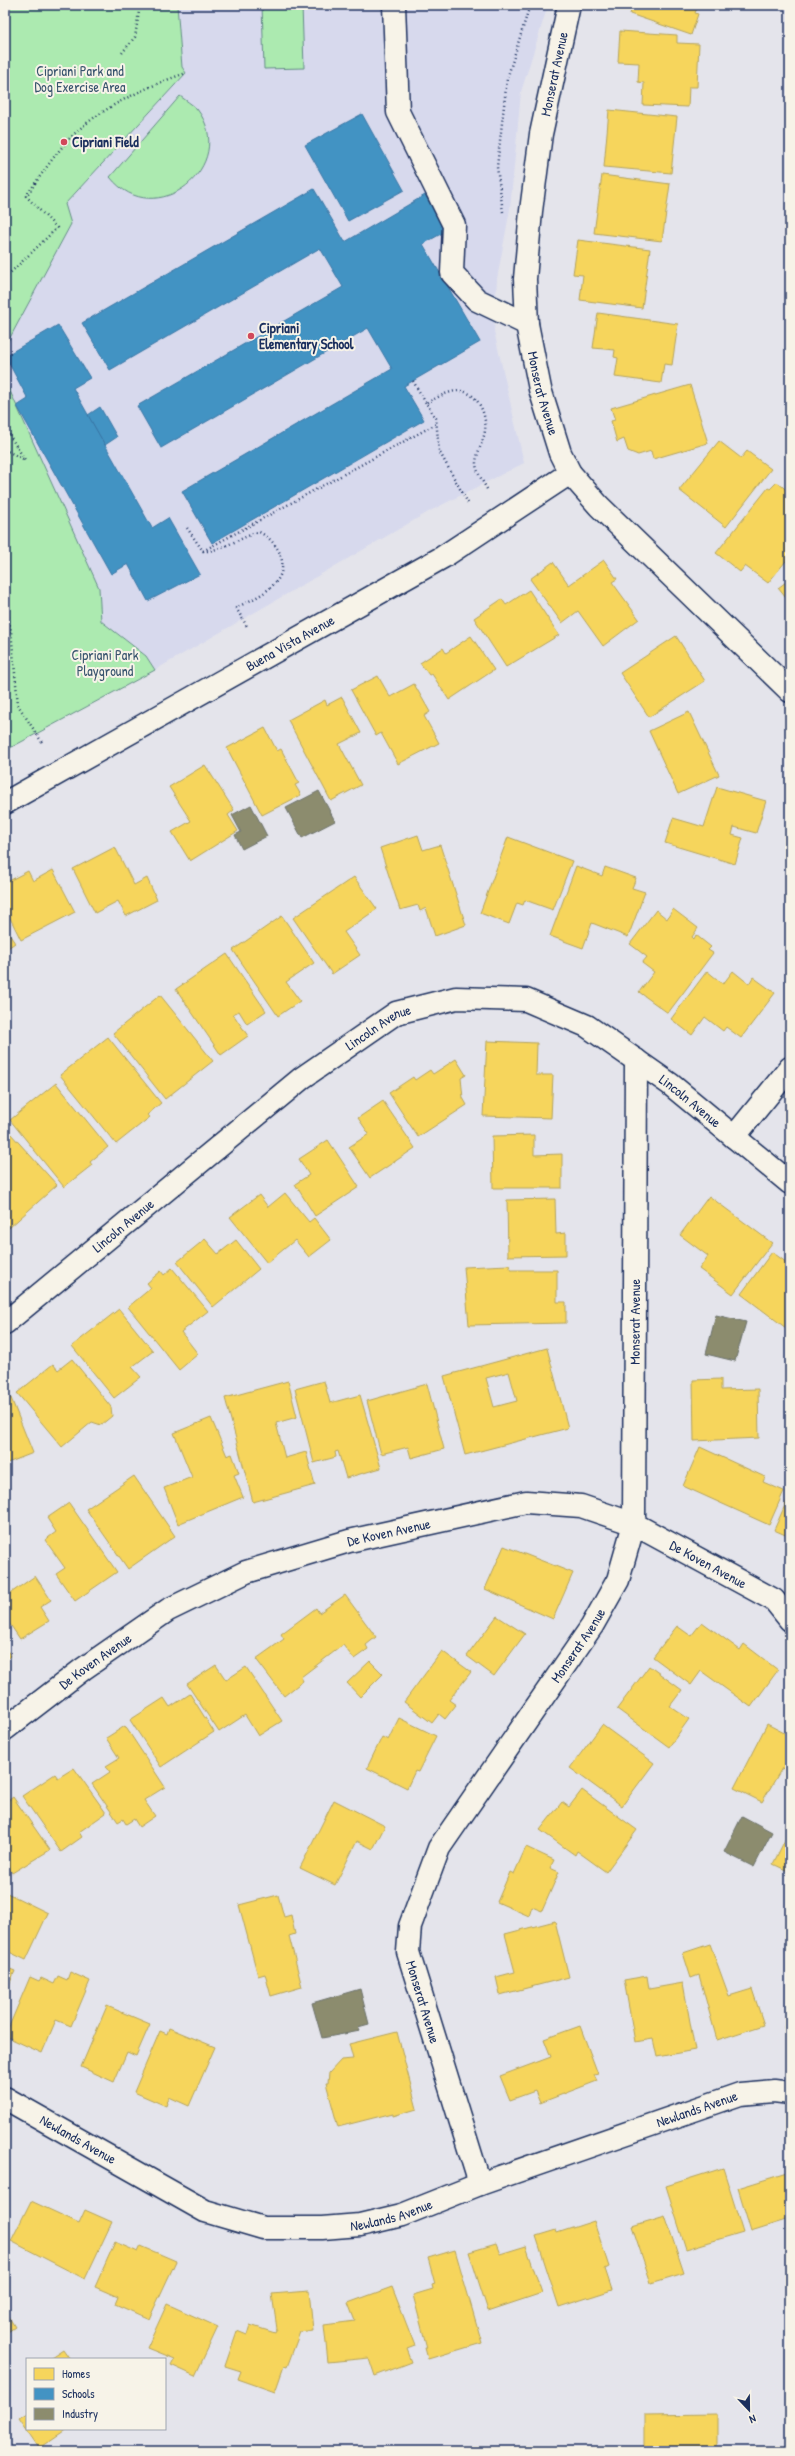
<svg xmlns="http://www.w3.org/2000/svg" width="795" height="2456" viewBox="0 0 795 2456" font-family="'Patrick Hand',sans-serif">
  <rect width="100%" height="100%" fill="#e4e4eb"/>
  <filter id="ink" filterUnits="userSpaceOnUse"><feTurbulence type="fractalNoise" baseFrequency=".025" numOctaves="2"/><feDisplacementMap in="SourceGraphic" scale="8" xChannelSelector="R" yChannelSelector="G"/><feConvolveMatrix kernelMatrix="1 2 1 2 8 2 1 2 1" color-interpolation-filters="sRGB"/></filter>
  <g filter="url(#ink)">
    <!-- built -->
    <path fill="#d7d9ed" d="M177 5H548L521 92 510 209 497 279 494 331 524 463 430 511 155 670 146 656 101 621 99 588 5 384V341L65 204 186 73 182 67Z"/>
    <!-- green -->
    <g fill="#aceab0" stroke="#648c87">
      <path d="M5 5H177L182 67 186 73 65 204 71 224 5 347Z"/>
      <path d="M262 5H302L304 68 264 69Z"/>
      <path d="M180 96C185 100 192 104 197 109 240 165 155 234 110 177Z"/>
      <path d="M5 380 99 588 101 621 146 656 155 670 10 748 5 741Z"/>
    </g>
    <!-- homes -->
    <g fill="#f6d55c" stroke="#b4a35d" fill-rule="evenodd">
      <path d="M633 5H698L695 13 698 14 691 35 630 14Z"/>
      <path d="M620 31 677 35V43L699 44 697 87H689L688 107 643 105 644 83 638 82 639 63 618 62Z"/>
      <path d="M609 110 677 117 671 173 604 167Z"/>
      <path d="M602 175 670 184 662 241 594 233Z"/>
      <path d="M578 240 650 249 642 308 580 300 583 275 573 274Z"/>
      <path d="M598 313 678 324 672 365 664 364 661 383 615 377 618 358 614 357 615 350 593 348Z"/>
      <path d="M690 385 708 443 653 459 651 451 638 455 628 451 624 439 617 442 611 421 615 420 611 408Z"/>
      <path d="M719 441 741 458 747 451 771 469 726 527 679 490Z"/>
      <path d="M777 482 790 493V556L768 583 745 566 740 572 716 553 768 488 770 489Z"/>
      <path d="M604 560 617 579 612 582 639 619 603 646 578 611 562 623 530 579 553 562 569 585Z"/>
      <path d="M790 579V603L778 588Z"/>
      <path d="M529 590 559 635 506 667 474 618 502 599 506 605Z"/>
      <path d="M471 636 494 670 449 700 432 674 429 675 420 663 443 648 446 653Z"/>
      <path d="M676 636 705 681 649 717 620 673Z"/>
      <path d="M378 676 390 697 414 684 430 712 424 716 439 743 398 764 381 733 376 736 351 690Z"/>
      <path d="M342 697 361 733 339 744 361 785 331 801 288 720 325 700 327 705Z"/>
      <path d="M689 712 719 775 678 794 649 731Z"/>
      <path d="M265 728 277 751 281 749 299 783 295 785 301 795 262 815 227 748Z"/>
      <path d="M205 765 234 810 228 815 238 831 190 861 172 832 191 821 169 787Z"/>
      <path d="M717 787 766 801 756 833 734 827 732 835 743 838 735 864 665 843 673 818 704 827Z"/>
      <path d="M418 835 423 850 440 845 466 925 435 936 426 908 420 911 418 905 400 910 380 848Z"/>
      <path d="M508 837 572 861 553 910 525 900 523 905 517 903 509 924 480 913Z"/>
      <path d="M115 847 134 885 147 878 157 900 126 916 118 901 95 913 73 869Z"/>
      <path d="M576 866 602 876 605 867 636 878 632 888 645 892 628 937 592 923 583 948 550 936Z"/>
      <path d="M53 870 75 912 21 940 5 908V883L28 871 33 881Z"/>
      <path d="M354 877 377 909 344 932 360 955 332 974 293 918Z"/>
      <path d="M673 909 698 928 692 937 694 939 696 935 711 947 708 950 713 953 668 1013 639 992 654 972 642 963 647 957 630 944 656 910 667 919Z"/>
      <path d="M282 916 314 963 286 982 300 1001 278 1016 233 950Z"/>
      <path d="M5 928 15 943 5 950Z"/>
      <path d="M227 954 266 1011 247 1024 239 1011 233 1014 248 1036 221 1055 176 989Z"/>
      <path d="M707 971 723 984 733 971 749 984 753 977 775 993 741 1038 726 1027 723 1031 705 1017 692 1035 671 1019Z"/>
      <path d="M160 995 213 1061 165 1099 113 1033Z"/>
      <path d="M108 1037 161 1103 147 1115 150 1117 116 1144 60 1075Z"/>
      <path d="M487 1041 537 1043 536 1075H553L551 1118 483 1116Z"/>
      <path d="M456 1059 466 1075 461 1078 463 1098 467 1105 418 1137 389 1093 413 1077 415 1080 430 1070 433 1074Z"/>
      <path d="M56 1083 108 1147 90 1162 92 1165 64 1187 10 1120Z"/>
      <path d="M383 1101 415 1148 370 1178 349 1147 369 1134 358 1118Z"/>
      <path d="M10 1133 57 1185 9 1228 5 1223V1138Z"/>
      <path d="M534 1135V1155L562 1154V1188H493L492 1136Z"/>
      <path d="M328 1140 359 1187 315 1216 295 1184 309 1175 299 1159Z"/>
      <path d="M285 1193 309 1222 314 1218 331 1240 309 1257 295 1240 267 1263 230 1217 259 1195 268 1207Z"/>
      <path d="M709 1196 772 1243 733 1294 699 1269 708 1256 680 1235Z"/>
      <path d="M555 1199 556 1234 566 1233V1255L508 1256 507 1200Z"/>
      <path d="M205 1239 218 1254 236 1240 259 1269 213 1307 177 1262Z"/>
      <path d="M772 1252 790 1265V1331L741 1294Z"/>
      <path d="M509 1265 511 1270H557V1302H566V1323L469 1325 464 1267Z"/>
      <path d="M172 1268 208 1311 181 1332 198 1354 179 1370 128 1307 151 1288 147 1283 161 1271 164 1275Z"/>
      <path d="M119 1309 153 1351 132 1367 141 1377 114 1398 72 1346Z"/>
      <path d="M547 1348 568 1428 465 1455 444 1376ZM509 1372 517 1401 494 1407 486 1378Z"/>
      <path d="M72 1359 111 1407 112 1416 101 1425 92 1422 62 1447 17 1393 53 1364 58 1370Z"/>
      <path d="M721 1379V1390L758 1389 759 1438 694 1441 693 1380Z"/>
      <path d="M288 1381 297 1417 276 1423 285 1458 306 1452 315 1485 253 1502 225 1398Z"/>
      <path d="M324 1381 330 1403 360 1395 381 1468 346 1478 338 1451 335 1452 336 1457 314 1463 295 1389Z"/>
      <path d="M427 1384 444 1449 411 1458 408 1447 381 1454 367 1401Z"/>
      <path d="M11 1398 33 1453 5 1464V1400Z"/>
      <path d="M211 1418 227 1456 232 1454 239 1473 234 1475 243 1497 178 1524 164 1488 192 1477 174 1433Z"/>
      <path d="M700 1447 765 1477 763 1482 784 1491 769 1525 683 1486Z"/>
      <path d="M134 1476 175 1536 128 1569 86 1509Z"/>
      <path d="M790 1494V1537L774 1530Z"/>
      <path d="M69 1503 117 1572 75 1601 56 1574 65 1568 45 1540 56 1532 47 1518Z"/>
      <path d="M504 1546 573 1573 553 1619 485 1589Z"/>
      <path d="M35 1576 51 1600 40 1607 49 1621 20 1639 5 1617V1597Z"/>
      <path d="M345 1595 376 1637 366 1645 368 1649 354 1659 343 1645 301 1677 303 1681 284 1696 256 1659 284 1639 281 1634 316 1608 319 1613Z"/>
      <path d="M497 1616 525 1634 494 1676 467 1656Z"/>
      <path d="M702 1622 740 1650 744 1644 778 1670 751 1707 701 1671 691 1685 653 1657 677 1626 691 1636Z"/>
      <path d="M5 1648 11 1656 5 1660Z"/>
      <path d="M442 1651 471 1672 449 1700 456 1705 445 1719 439 1714 432 1723 404 1702Z"/>
      <path d="M370 1661 383 1674 360 1697 347 1683Z"/>
      <path d="M216 1665 226 1680 246 1667 282 1721 258 1736 245 1715 219 1732 187 1684Z"/>
      <path d="M649 1666 682 1690 670 1706 689 1719 669 1747 617 1709Z"/>
      <path d="M190 1694 214 1732 161 1767 130 1720 164 1698 170 1707Z"/>
      <path d="M399 1718 436 1736 418 1772 415 1771 407 1788 367 1768 382 1737 388 1740Z"/>
      <path d="M767 1724 790 1736V1759L785 1770 782 1768 762 1802 734 1788Z"/>
      <path d="M602 1725 654 1763 622 1806 570 1768Z"/>
      <path d="M125 1726 165 1787 144 1800 155 1816 139 1827 134 1819 126 1824 123 1819 118 1822 92 1784 110 1772 106 1766 119 1758 106 1738Z"/>
      <path d="M74 1768 106 1813 79 1832 82 1837 61 1852 22 1796 55 1774 58 1778Z"/>
      <path d="M582 1790 637 1830 606 1872 577 1851 575 1855 540 1830 562 1802 569 1807Z"/>
      <path d="M13 1797 50 1850 12 1873 5 1862V1835L8 1833 5 1829V1803Z"/>
      <path d="M334 1800 385 1826 373 1849 357 1841 335 1885 300 1868Z"/>
      <path d="M790 1830V1872L773 1864Z"/>
      <path d="M526 1847 554 1860 550 1868 559 1872 542 1911 532 1907 529 1916 497 1902 510 1872 514 1874Z"/>
      <path d="M5 1892 48 1913 26 1960 5 1950 8 1943 5 1942Z"/>
      <path d="M278 1895 284 1917 291 1915 295 1934 289 1936 302 1987 271 1996 265 1974 258 1976 239 1905Z"/>
      <path d="M555 1921 569 1977 500 1995 496 1977 515 1972 505 1934Z"/>
      <path d="M710 1944 729 1996 752 1989 764 2025 717 2040 699 1975 691 1978 683 1953Z"/>
      <path d="M5 1967 15 1971 5 1994Z"/>
      <path d="M70 1972 90 1981 71 2026 56 2020 42 2053 5 2036 30 1977 39 1981 41 1978 54 1984 58 1976 67 1980Z"/>
      <path d="M647 1976 649 1989 683 1983 695 2050 657 2057 653 2039 635 2042 624 1980Z"/>
      <path d="M790 2001V2029L784 2028Z"/>
      <path d="M107 2006 150 2024 136 2056 127 2052 114 2082 81 2067Z"/>
      <path d="M580 2026 598 2074 594 2075 597 2081 540 2103 535 2091 510 2100 500 2076 551 2057 544 2039Z"/>
      <path d="M169 2028 215 2047 189 2106 169 2097 166 2106 134 2092 160 2031 167 2034Z"/>
      <path d="M397 2032 417 2109 393 2116V2113L338 2127 326 2083H328L329 2073 341 2060 353 2059 349 2044Z"/>
      <path d="M723 2168 743 2232 686 2249 666 2186Z"/>
      <path d="M790 2172V2223L789 2219 751 2231 738 2188Z"/>
      <path d="M31 2201 79 2223 85 2210 112 2222 85 2279 11 2241Z"/>
      <path d="M665 2216 684 2273 651 2283 632 2226Z"/>
      <path d="M594 2221 609 2267 605 2269 612 2290 559 2307 536 2236 556 2230 557 2233Z"/>
      <path d="M115 2242 138 2252 141 2246 176 2261 149 2319 115 2304 118 2297 95 2287Z"/>
      <path d="M496 2244 500 2254 526 2246 542 2293 488 2311 469 2252Z"/>
      <path d="M455 2250 482 2343 428 2359 425 2348H427L413 2295 433 2289 432 2285 435 2284 428 2258Z"/>
      <path d="M392 2287 415 2346 407 2349 412 2362 375 2376 369 2358 328 2362 324 2325 355 2321 348 2303Z"/>
      <path d="M309 2291 313 2330 300 2332 287 2367 284 2366 275 2392 238 2379 241 2371 225 2366 237 2331 247 2335 250 2325 275 2333 277 2329 272 2294Z"/>
      <path d="M167 2304 218 2327 195 2376 171 2365 174 2359 147 2348Z"/>
      <path d="M7 2314 15 2327 5 2334V2315Z"/>
      <path d="M63 2349 70 2359H48Z"/>
      <path d="M27 2414V2429H67L39 2448 19 2419Z"/>
      <path d="M717 2414V2451H644V2415Z"/>
      <path d="M230 2449V2451H199V2450Z"/>
    </g>
    <!-- schools -->
    <g fill="#4393c3" stroke="#3775a5">
      <path d="M362 114 404 190 348 221 305 145Z"/>
      <path d="M314 189 345 242 425 195 446 231 423 244 480 342 404 386 424 420 212 543 182 491 392 369 368 328 161 448 137 406 343 287 320 248 110 370 82 323Z"/>
      <path d="M58 325 90 378 73 388 152 528 168 518 200 574 148 601 128 564 111 574 17 406 28 399 5 356Z"/>
      <path d="M100 407 117 437 105 445 88 415Z"/>
    </g>
    <!-- industry -->
    <g fill="#8c8c6e" stroke="#6a7069">
      <path d="M319 791 335 821 302 838 286 808Z"/>
      <path d="M251 805 267 836 242 849 235 835 241 832 232 815Z"/>
      <path d="M716 1315 746 1322 735 1361 706 1354Z"/>
      <path d="M742 1816 772 1832 754 1867 724 1852Z"/>
      <path d="M360 1989 369 2024 358 2027 360 2031 322 2038 312 2003Z"/>
    </g>
    <g fill="none" stroke-linecap="round" stroke-linejoin="round">
      <!-- minor casing -->
      <g stroke="#1b2f5e" stroke-width="25">
        <g id="minor">
          <path d="M394 5 398 112 454 225 452 273 477 300 527 324"/>
          <path id="s1" d="M569 5 541 134 531 211 525 279 527 324 540 389 560 453 570 473 599 506 790 691"/>
          <path id="s2" d="M5 803 443 557 570 473"/>
          <path d="M734 1137 790 1068"/>
          <path id="s3" d="M5 1323 302 1078 396 1013 456 998 526 1000 587 1026 670 1084 790 1183"/>
          <path id="s4" d="M5 1729 83 1669 168 1610 246 1572 349 1541 526 1502 581 1506 634 1524 774 1600 790 1620"/>
          <path id="s5" d="M5 2098 205 2211 263 2228H322L360 2225 402 2215 480 2184 740 2094 774 2091 790 2093"/>
          <path id="s6" d="M480 2184 408 1952 410 1926 439 1848 592 1626 618 1580 634 1524 636 1060"/>
        </g>
      </g>
      <!-- path -->
      <g stroke="#1b2f5e" stroke-width="2.5" stroke-dasharray="1 3" stroke-linecap="butt">
        <path d="M122 53 135 37 140 5"/>
        <path d="M503 212 497 167 507 79 530 5"/>
        <path d="M5 278 57 228 26 196C43 173 60 145 82 127 111 103 151 85 186 73"/>
        <path d="M413 381 426 403"/>
        <path d="M5 428 25 460 5 450"/>
        <path d="M468 503 439 451 436 418 426 403C437 398 449 390 461 391 478 393 487 415 485 430 484 441 477 451 476 463 476 472 484 483 488 491"/>
        <path d="M187 528 203 551C216 553 244 536 259 532 279 542 292 567 273 585 264 595 248 601 236 608L248 628"/>
        <path d="M203 551 436 424"/>
        <path d="M5 601 11 631 18 705 43 744"/>
      </g>
      <!-- minor -->
      <use href="#minor" stroke="#f7f3e8" stroke-width="22"/>
    </g>
  </g>
  <!-- markers -->
  <g fill="#d1495b" stroke="#f7f3e8" stroke-width="1.5">
    <circle cx="64" cy="142" r="4"/>
    <circle cx="251" cy="336" r="4"/>
  </g>
  <g text-anchor="middle" stroke-width="4" stroke-linejoin="round" paint-order="stroke">
    <!-- park labels -->
    <g font-size="14" fill="#38546e" stroke="#f7f3e8">
      <text x="80" y="76">Cipriani Park and<tspan x="80" dy="16">Dog Exercise Area</tspan></text>
      <text x="105" y="660">Cipriani Park<tspan x="105" dy="16">Playground</tspan></text>
    </g>
    <!-- street labels -->
    <g font-size="14" fill="#1b2f5e" stroke="#f7f3e8">
      <text transform="translate(554 74) rotate(-78)" y="5">Monserat Avenue</text>
      <text dy="5" stroke="none"><textPath href="#s1" startOffset="394">Monserat Avenue</textPath></text>
      <text dy="5" stroke="none"><textPath href="#s2" startOffset="327">Buena Vista Avenue</textPath></text>
      <text dy="5" stroke="none"><textPath href="#s3" startOffset="477">Lincoln Avenue</textPath></text>
      <text dy="5" stroke="none"><textPath href="#s3" startOffset="825">Lincoln Avenue</textPath></text>
      <text dy="5" stroke="none"><textPath href="#s3" startOffset="153">Lincoln Avenue</textPath></text>
      <text dy="5" stroke="none"><textPath href="#s6" startOffset="935">Monserat Avenue</textPath></text>
      <text dy="5" stroke="none"><textPath href="#s4" startOffset="437">De Koven Avenue</textPath></text>
      <text dy="5" stroke="none"><textPath href="#s4" startOffset="773">De Koven Avenue</textPath></text>
      <text dy="5" stroke="none"><textPath href="#s6" startOffset="598">Monserat Avenue</textPath></text>
      <text dy="5" stroke="none"><textPath href="#s4" startOffset="113">De Koven Avenue</textPath></text>
      <text transform="translate(423 2002) rotate(73)" y="5">Monserat Avenue</text>
      <text dy="5" stroke="none"><textPath href="#s5" startOffset="744">Newlands Avenue</textPath></text>
      <text dy="5" stroke="none"><textPath href="#s5" startOffset="84">Newlands Avenue</textPath></text>
      <text dy="5" stroke="none"><textPath href="#s5" startOffset="420">Newlands Avenue</textPath></text>
    </g>
    <!-- poi labels -->
    <g font-size="14" font-weight="bold" fill="#1b2f5e" stroke="#f7f3e8" text-anchor="start">
      <text x="72" y="147">Cipriani Field</text>
      <text x="259" y="333">Cipriani<tspan x="259" dy="16">Elementary School</tspan></text>
    </g>
  </g>
  <!-- margin -->
  <rect width="795" height="2456" fill="none" stroke="#f7f3e8" stroke-width="20"/>
  <rect x="10" y="10" width="775" height="2436" fill="none" stroke="#1b2f5e" stroke-width="1.5" filter="url(#ink)"/>
  <!-- legend -->
  <rect x="26" y="2358" width="140" height="72" fill="#f7f3e8" stroke="#9fa5b1"/>
  <rect x="34" y="2368" width="20" height="12" fill="#f6d55c" stroke="#9fa5b1"/>
  <text x="62" y="2378" font-size="12" fill="#1b2f5e">Homes</text>
  <rect x="34" y="2388" width="20" height="12" fill="#4393c3" stroke="#9fa5b1"/>
  <text x="62" y="2398" font-size="12" fill="#1b2f5e">Schools</text>
  <rect x="34" y="2408" width="20" height="12" fill="#8c8c6e" stroke="#9fa5b1"/>
  <text x="62" y="2418" font-size="12" fill="#1b2f5e">Industry</text>
  <!-- north arrow -->
  <g transform="translate(749 2410) rotate(158)" stroke="#f7f3e8" stroke-width="3" paint-order="stroke">
  <path d="M0-3L7 15L0 10L-7 15Z" fill="#1b2f5e"/>
  <text y="-6" font-size="11" font-weight="bold" text-anchor="middle" fill="#1b2f5e">N</text>
  </g>
</svg>
